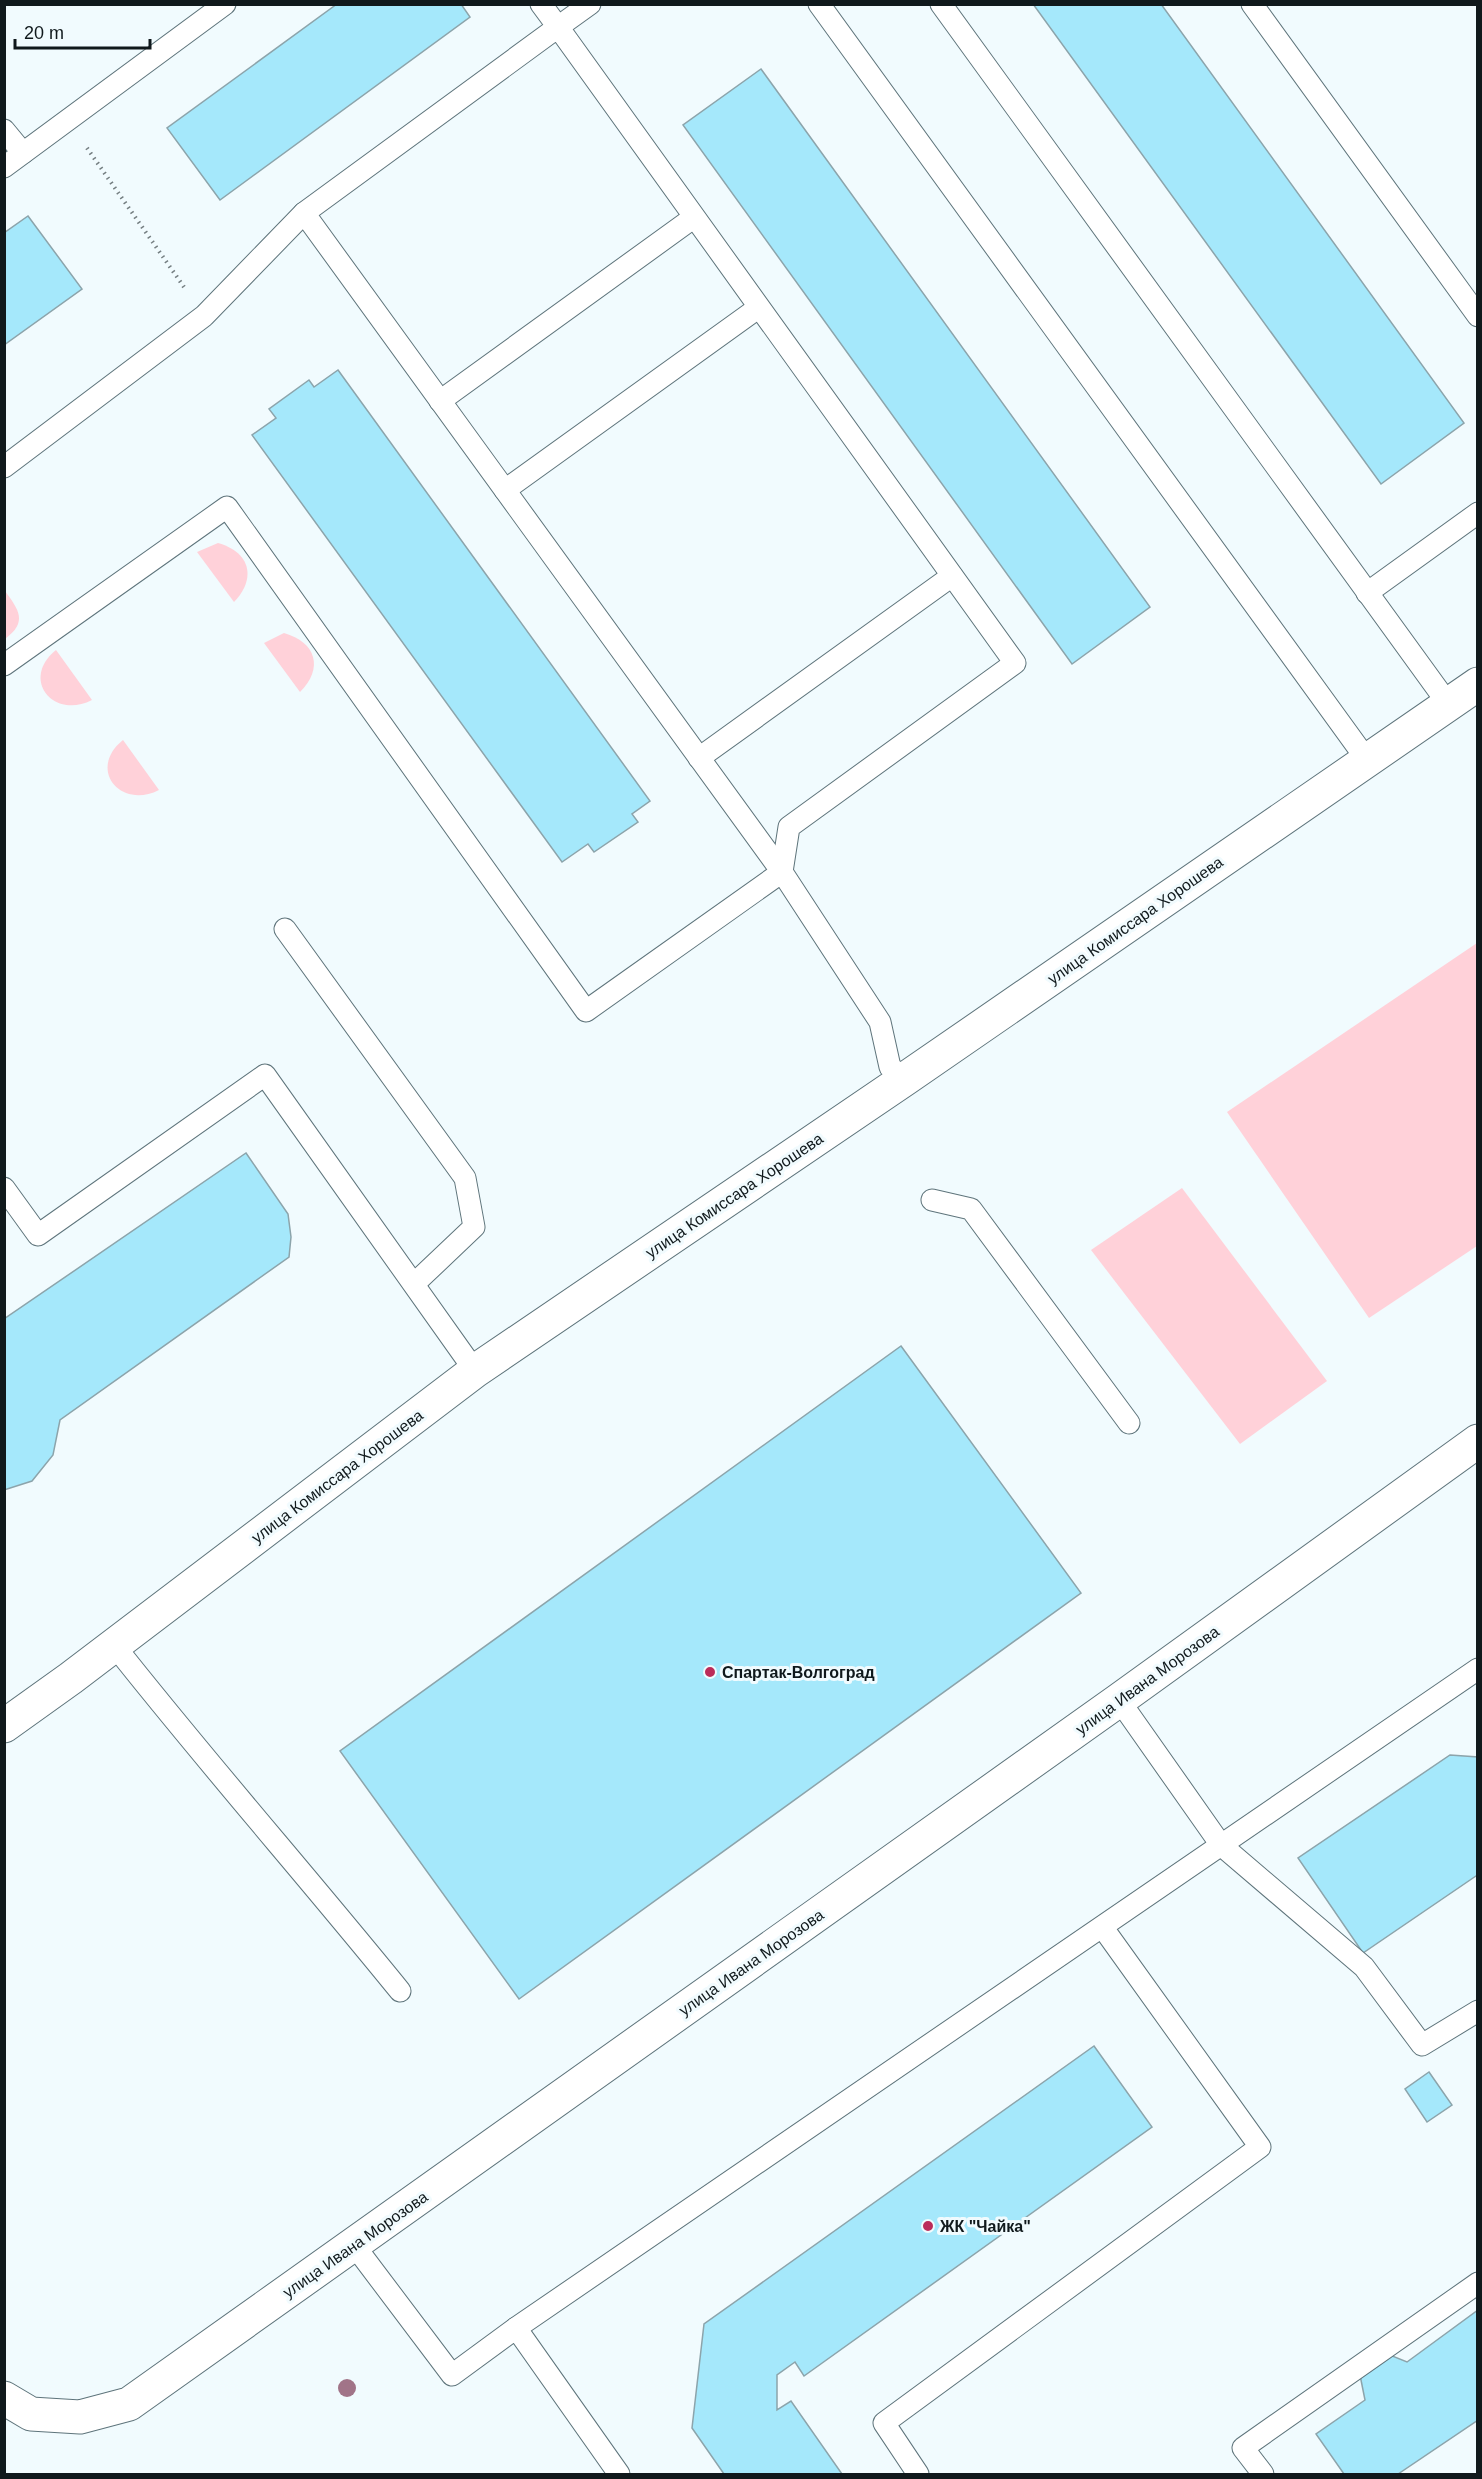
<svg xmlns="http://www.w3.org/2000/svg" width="1482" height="2479" viewBox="0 0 1482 2479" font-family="Arial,sans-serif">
  <rect width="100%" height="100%" fill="#f1fbfe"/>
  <!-- green -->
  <g fill="#ffd1d9">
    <path d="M218 543C250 552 257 578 234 602L197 552Z"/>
    <path d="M5 591C19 610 28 622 5 639Z"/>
    <path d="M284 633C316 642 324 668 300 692L264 643Z"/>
    <path d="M56 650 92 700C53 720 20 679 56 650Z"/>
    <path d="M123 740 159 790C120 810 87 769 123 740Z"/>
    <path d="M1477 943V1246L1369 1318 1227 1112Z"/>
    <path d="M1182 1188 1327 1381 1240 1444 1091 1250Z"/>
  </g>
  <!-- building -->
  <g fill="#a5e8fb" stroke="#8ca4ab" stroke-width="1.5">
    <path d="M337 4H461L470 17 220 200 167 128Z"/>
    <path d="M1033 4H1161L1464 423 1381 484Z"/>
    <path d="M761 69 1150 607 1072 664 683 125Z"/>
    <path d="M28 216 82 289 4 345V233Z"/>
    <path d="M338 370 650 801 632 814 638 822 594 852 588 844 562 862 252 435 276 418 269 409 309 380 314 387Z"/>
    <path d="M246 1153 288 1214 291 1237 289 1257 60 1420 53 1455 32 1481 4 1490V1319Z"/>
    <path d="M901 1346 1081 1593 519 1999 340 1751Z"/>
    <path d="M1450 1755 1478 1757V1879L1476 1876 1363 1953 1298 1858Z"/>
    <path d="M1094 2046 1152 2127 804 2376 795 2362 777 2375V2410L791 2401 842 2474H724L692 2428 704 2324Z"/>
    <path d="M1429 2072 1452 2105 1427 2122 1405 2089Z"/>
    <path d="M1478 2310V2420L1398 2474H1344L1316 2434 1365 2400 1360 2375 1390 2355 1407 2362Z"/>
  </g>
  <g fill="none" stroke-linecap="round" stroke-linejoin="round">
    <!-- lane casing -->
    <g stroke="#5e747b" stroke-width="23">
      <g id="lane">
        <path d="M541 4 558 27 590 4"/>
        <path d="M819 4 1367 760"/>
        <path d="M941 4 1449 705"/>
        <path d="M1252 4 1478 316"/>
        <path d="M4 130 23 153"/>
        <path d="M4 167 225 4"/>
        <path d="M304 213 782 872"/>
        <path d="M440 401 693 218"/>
        <path d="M4 467 204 316 304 213 558 27 1015 663 789 827 782 872"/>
        <path d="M505 490 758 308"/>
        <path d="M1367 593 1478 513"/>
        <path d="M4 665 227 507 586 1011 782 872 880 1022 890 1067 905 1079"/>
        <path d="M699 758 952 576"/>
        <path d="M285 929 465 1178 474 1227 414 1284"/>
        <path d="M4 1188 38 1235 265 1075 475 1371"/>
        <path d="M932 1200 971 1209 1129 1423"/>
        <path d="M114 1645C207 1763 306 1875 400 1991"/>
        <path d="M1119 1700 1221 1845 1364 1967 1422 2045 1478 2011"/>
        <path d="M354 2245 452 2375 516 2328 619 2474"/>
        <path d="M516 2328 1478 1669"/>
        <path d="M918 2474 884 2423 1260 2147 1103 1928"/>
        <path d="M1263 2474 1243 2448 1478 2283"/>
      </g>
    </g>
    <!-- street casing -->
    <g stroke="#5e747b" stroke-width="35">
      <g id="street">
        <path d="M4 1726 71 1678 475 1371 905 1079 1478 684"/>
        <path d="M4 2398 31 2414 80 2417 129 2404 1119 1700 1478 1441"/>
      </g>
    </g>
    <!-- path -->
    <path stroke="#757f82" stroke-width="4" stroke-dasharray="1.5 4.5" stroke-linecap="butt" d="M87 148 184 287"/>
    <!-- lane -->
    <use href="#lane" stroke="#fff" stroke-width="21"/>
    <!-- street -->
    <use href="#street" stroke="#fff" stroke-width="33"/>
  </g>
  <!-- trees -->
  <circle fill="#a17488" cx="347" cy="2388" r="9"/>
  <!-- markers -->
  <g fill="#bb2c5a" stroke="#f1fbfe" stroke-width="2">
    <circle cx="710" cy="1672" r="6"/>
    <circle cx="928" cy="2226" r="6"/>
  </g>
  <g text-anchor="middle" stroke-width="6" stroke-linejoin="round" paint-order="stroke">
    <!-- street labels -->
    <g font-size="16" fill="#10191c" stroke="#f1fbfe">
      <text transform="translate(1135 920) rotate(-35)" y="6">улица Комиссара Хорошева</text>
      <text transform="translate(734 1195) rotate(-34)" y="6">улица Комиссара Хорошева</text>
      <text transform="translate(337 1476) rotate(-37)" y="6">улица Комиссара Хорошева</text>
      <text transform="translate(1147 1680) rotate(-36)" y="6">улица Ивана Морозова</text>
      <text transform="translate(751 1962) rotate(-35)" y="6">улица Ивана Морозова</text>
      <text transform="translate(355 2244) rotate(-35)" y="6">улица Ивана Морозова</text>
    </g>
    <!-- poi labels -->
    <g font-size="16" font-weight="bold" fill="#10191c" stroke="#f1fbfe" text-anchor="start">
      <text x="722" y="1678">Спартак-Волгоград</text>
      <text x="940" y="2232">ЖК "Чайка"</text>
    </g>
  </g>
  <!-- border -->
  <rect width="1482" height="2479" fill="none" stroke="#10191c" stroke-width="12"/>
  <!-- scale -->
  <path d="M15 39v9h135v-9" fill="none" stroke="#10191c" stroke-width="3"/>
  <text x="24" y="39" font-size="18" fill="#10191c" stroke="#f1fbfe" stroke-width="4.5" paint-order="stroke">20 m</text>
</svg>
